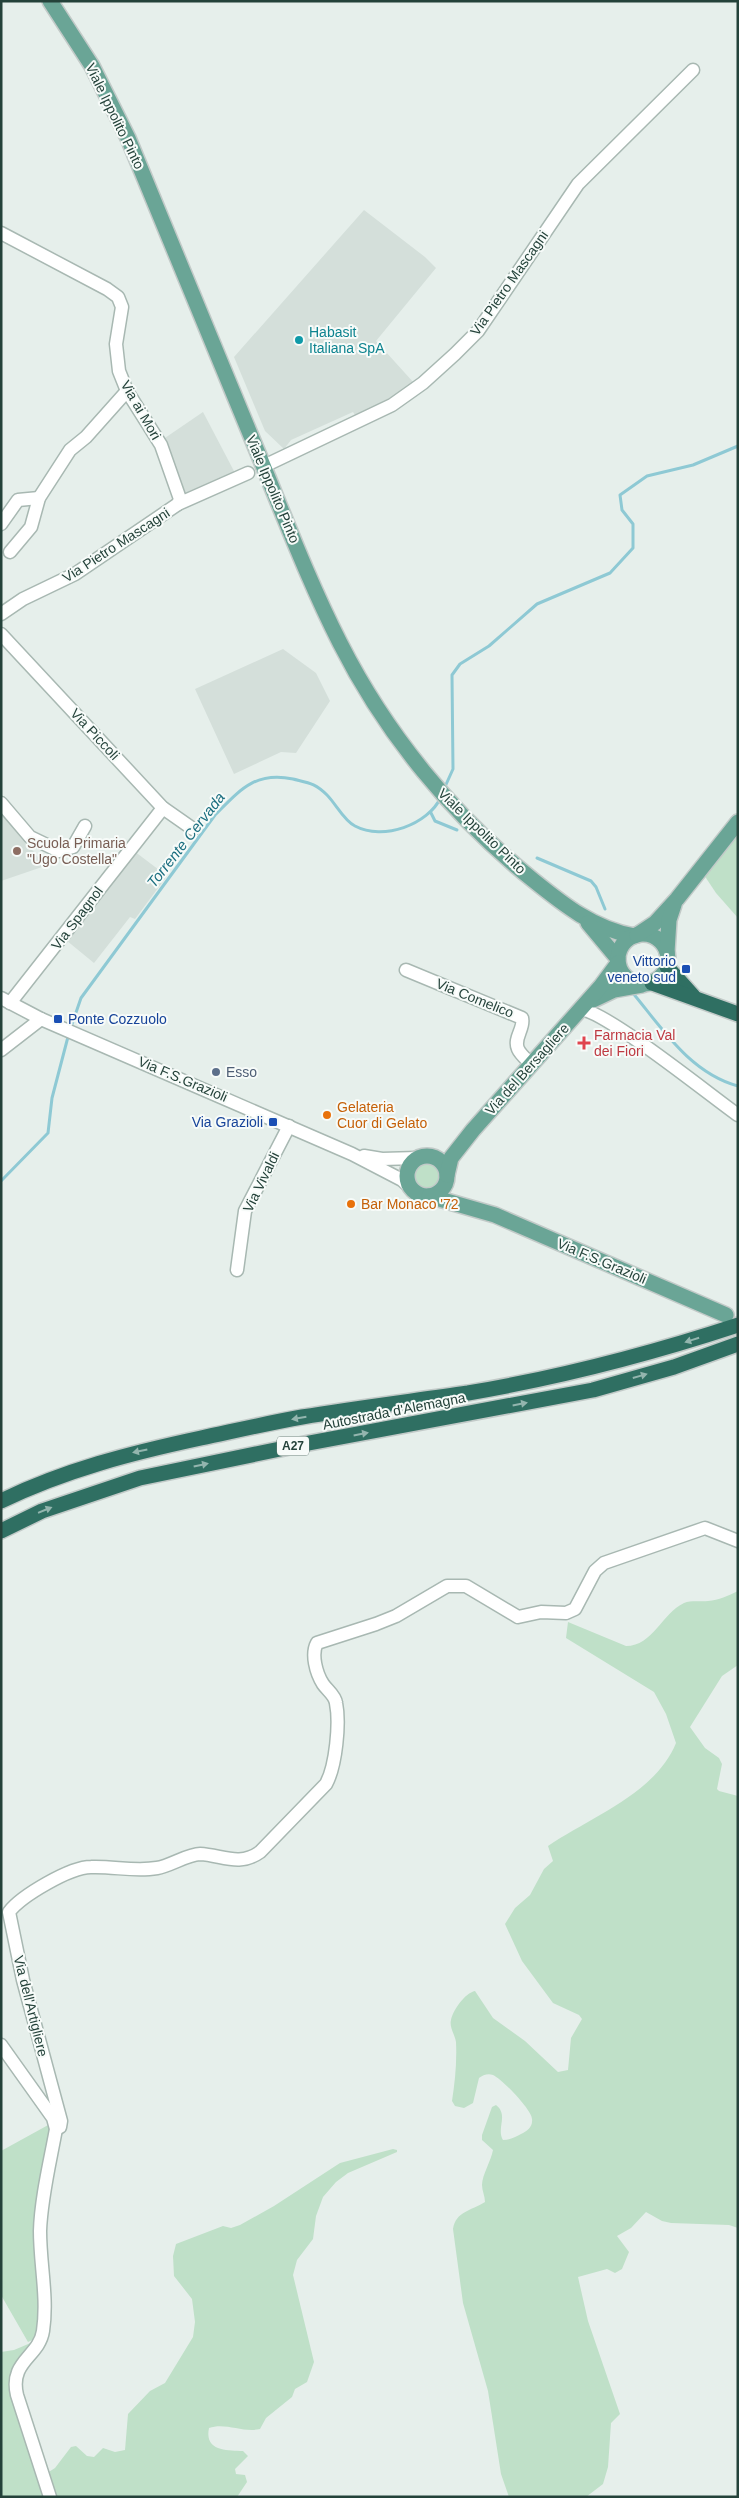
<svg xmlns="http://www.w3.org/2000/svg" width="739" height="2498" viewBox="0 0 739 2498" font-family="Helvetica,sans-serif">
  <rect width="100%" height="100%" fill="#e6efeb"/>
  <!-- built -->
  <g fill="#d4dfda">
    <path d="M364 210 425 257 436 268 376 341 414 383 378 405 355 415 353 412 291 440 284 449 265 431 234 357Z"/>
    <path d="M203 412 235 473 183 497 162 440Z"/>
    <path d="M283 649 316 673 330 701 296 753 281 752 234 774 195 689Z"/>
    <path d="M1 812 21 836 45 866 1 881Z"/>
    <path d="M134 851 167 876 135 919 130 917 94 963 66 940Z"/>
  </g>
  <!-- green -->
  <g fill="#bfe0c8">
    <path d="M738 831V918L716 893 704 875Z"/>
    <circle cx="427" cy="1176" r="14"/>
    <path d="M738 1591V1665L722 1676 690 1727 705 1748 719 1758 722 1764 717 1789 719 1791 738 1796V2228L729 2225 671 2223 662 2221 646 2212 631 2228 617 2236 629 2252 622 2269 615 2273 607 2269 578 2277 588 2321 620 2414 611 2423 608 2467 603 2484 586 2497H509L501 2474 488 2391 463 2303 453 2229C456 2211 471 2211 485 2202 485 2196 482 2191 482 2185 482 2175 491 2161 493 2150L482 2140V2135L492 2107 496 2105C509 2115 496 2128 503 2140 510 2140 515 2137 521 2134 527 2131 533 2127 532 2119 532 2110 502 2079 493 2075 488 2073 483 2075 479 2078L473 2103 464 2108 455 2106 452 2101C455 2082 457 2062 456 2042 455 2035 449 2027 451 2020 453 2010 465 1993 475 1991L493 2018 525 2041 558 2072 568 2070 571 2038 582 2019 579 2015 553 2003 522 1961 505 1924 515 1908 530 1895 544 1869 553 1861 548 1846C591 1817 656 1793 676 1743L666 1714 654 1692 566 1638 568 1622 626 1646C653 1646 662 1613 684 1603 691 1600 701 1602 708 1601 719 1600 728 1596 738 1591Z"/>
    <path d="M50 2124 52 2133 39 2267 38 2337 28 2342 1 2295V2151Z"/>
    <path d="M393 2149 397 2150V2152L348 2173 336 2182 323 2197 316 2216 313 2239 297 2260 293 2275 314 2362 307 2382 295 2389 292 2397 266 2418 260 2429C243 2433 225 2422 209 2428 204 2452 228 2450 243 2451L248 2456 235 2469 236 2474 245 2475 247 2482 237 2497H51L44 2475 55 2468 71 2447 76 2446 87 2456 94 2457 103 2448 115 2452 125 2450 128 2414 150 2391 165 2383 193 2337 195 2322 192 2299 174 2276 173 2256 176 2244 223 2226 231 2228 240 2225 274 2206 340 2163Z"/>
    <path d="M33 2342 16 2373 47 2497H1V2352L14 2350Z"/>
  </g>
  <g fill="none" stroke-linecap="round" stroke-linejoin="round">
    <!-- stream -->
    <g stroke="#8ec9d4" stroke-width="3">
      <path d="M444 789 453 769 452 675 460 664 489 646 537 604 610 573 633 548V524L622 510 620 495 647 476 693 465 738 446"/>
      <path d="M431 813 435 821 457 830"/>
      <path d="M537 858 591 881 596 887 605 909"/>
      <path d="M632 992C662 1028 690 1073 738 1086"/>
      <path d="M71 1027 81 998 215 815C240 790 255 771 293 779 309 783 315 783 327 795 336 804 344 821 355 826 383 841 428 825 441 797"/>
      <path d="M1 1181 48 1133 52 1098 69 1033"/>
    </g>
    <!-- minor casing -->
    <g stroke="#a8b8b2" stroke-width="15">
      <g id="minor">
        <path d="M1 233 107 289 118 297 122 307 116 344 119 371 127 391 161 445 180 499 178 504"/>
        <path d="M264 466 392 405 423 383 455 354 478 331 578 184 693 70"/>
        <path d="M1 524 18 500 39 498"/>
        <path d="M10 552 31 527 39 498 70 450 86 437 127 391"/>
        <path d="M1 614 23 599 75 574 178 504 248 473"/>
        <path d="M1 634 163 808 193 829"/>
        <path d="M1 803 30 837 59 851 73 847 85 826"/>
        <path d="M406 970 522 1018C525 1028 513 1038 518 1049 520 1054 527 1060 531 1064"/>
        <path d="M1 998 41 1019 352 1154 402 1180 413 1190"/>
        <path d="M10 1003 163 808"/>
        <path d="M580 1009C606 1011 711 1096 738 1115"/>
        <path d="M1 1050 41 1019"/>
        <path d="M364 1156 382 1159 417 1158"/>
        <path d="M237 1270 245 1211 289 1126"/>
        <path d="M1 2045 53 2118 56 2129C50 2162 41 2198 40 2231 40 2265 48 2297 43 2331 39 2357 9 2361 17 2395L50 2497"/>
        <path d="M56 2129 60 2127 61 2121 23 1980 9 1912C21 1896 70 1867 91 1867 114 1866 134 1872 157 1868 170 1866 188 1854 200 1854 222 1855 239 1867 260 1852L326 1784C336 1766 340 1723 336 1703 335 1695 327 1690 323 1684 316 1673 311 1654 317 1643L376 1624 396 1616 447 1586H466L518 1617 541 1612 566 1613 575 1609 595 1571 604 1563 705 1528 738 1541"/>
      </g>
    </g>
    <!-- major casing -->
    <g stroke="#c2cac8" stroke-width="18">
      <g id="major">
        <path d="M50 1 92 66 128 138C170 239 212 340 253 441 281 508 307 578 340 643 386 734 453 816 533 880 564 905 594 929 634 936"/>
        <path d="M588 923 618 959"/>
        <circle cx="643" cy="959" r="25"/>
        <path d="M637 935 655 923 677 899 738 822"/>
        <path d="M667 952 669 920 674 905"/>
        <path d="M593 1000 614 990 642 985"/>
        <circle cx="427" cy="1176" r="20"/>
        <path d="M447 1175 451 1158 473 1130 601 986 618 963"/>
        <path d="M429 1196 495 1215 726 1315"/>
      </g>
    </g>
    <!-- highway casing -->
    <g stroke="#c2cac8" stroke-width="18">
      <g id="highway">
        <path d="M667 967 693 996"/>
        <path d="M652 983 738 1014"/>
        <path d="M1 1501C65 1470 131 1453 201 1438 234 1431 268 1423 302 1417 357 1408 413 1401 468 1393 562 1377 647 1355 738 1325"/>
        <path d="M1 1531 42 1511 140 1478 309 1443 593 1390 674 1367 738 1344"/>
      </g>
    </g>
    <!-- minor -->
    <use href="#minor" stroke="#fff" stroke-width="12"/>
    <!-- major -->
    <use href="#major" stroke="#6aa596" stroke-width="15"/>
    <!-- highway -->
    <use href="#highway" stroke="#2f6f62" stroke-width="15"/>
  </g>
  <!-- one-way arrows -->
  <defs><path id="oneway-solid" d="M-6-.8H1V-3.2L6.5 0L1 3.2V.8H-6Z" transform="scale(1.25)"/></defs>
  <g fill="#93b5ae">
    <use href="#oneway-solid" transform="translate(692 1340) rotate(162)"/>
    <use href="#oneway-solid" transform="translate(640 1376) rotate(-16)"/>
    <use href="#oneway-solid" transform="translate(520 1404) rotate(-11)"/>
    <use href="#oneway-solid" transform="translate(299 1418) rotate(170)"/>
    <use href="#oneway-solid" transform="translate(361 1434) rotate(-11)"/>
    <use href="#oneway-solid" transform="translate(140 1451) rotate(168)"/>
    <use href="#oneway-solid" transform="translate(201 1465) rotate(-12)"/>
    <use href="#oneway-solid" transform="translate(45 1510) rotate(-22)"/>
  </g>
  <!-- markers -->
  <circle fill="#0f9aa8" stroke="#f7fbf9" stroke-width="2" cx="299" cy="340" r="5"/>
  <circle fill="#8d6e63" stroke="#f7fbf9" stroke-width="2" cx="17" cy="851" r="5"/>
  <g fill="#1a4fb4" stroke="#f7fbf9" stroke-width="2">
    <rect x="681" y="964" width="10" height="10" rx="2.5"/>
    <rect x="53" y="1014" width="10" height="10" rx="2.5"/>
    <rect x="268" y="1117" width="10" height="10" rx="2.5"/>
  </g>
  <path fill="#e0444e" stroke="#f7fbf9" stroke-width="2" d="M581.5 1035.5h5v5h5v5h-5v5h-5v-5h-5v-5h5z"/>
  <circle fill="#5c6f8a" stroke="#f7fbf9" stroke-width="2" cx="216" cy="1072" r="5"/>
  <g fill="#e8710a" stroke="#f7fbf9" stroke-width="2">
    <circle cx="327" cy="1115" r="5"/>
    <circle cx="351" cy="1204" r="5"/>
  </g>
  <g text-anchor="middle" stroke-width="4" stroke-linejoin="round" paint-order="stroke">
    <!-- shield labels -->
    <rect fill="#f7fbf9" stroke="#637a73" stroke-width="1" x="277" y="1436.5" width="32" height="19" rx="4"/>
    <g font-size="12" font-weight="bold" fill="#24423a">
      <text x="293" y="1450">A27</text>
    </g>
    <!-- street labels -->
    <g font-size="14" fill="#24423a" stroke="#f7fbf9">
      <text transform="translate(115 116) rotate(64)" y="5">Viale Ippolito Pinto</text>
      <text transform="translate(509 283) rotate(-55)" y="5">Via Pietro Mascagni</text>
      <text transform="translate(141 410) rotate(60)" y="5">Via ai Mori</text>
      <text transform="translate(273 489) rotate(67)" y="5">Viale Ippolito Pinto</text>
      <text transform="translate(116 545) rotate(-33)" y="5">Via Pietro Mascagni</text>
      <text transform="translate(95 734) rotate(47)" y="5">Via Piccoli</text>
      <text transform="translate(482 831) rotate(44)" y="5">Viale Ippolito Pinto</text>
      <text transform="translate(77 918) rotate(-53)" y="5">Via Spagnol</text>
      <text transform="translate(475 998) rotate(22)" y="5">Via Comelico</text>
      <text transform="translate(527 1069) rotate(-48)" y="5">Via del Bersagliere</text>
      <text transform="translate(183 1079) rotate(23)" y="5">Via F.S.Grazioli</text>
      <text transform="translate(261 1182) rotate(-64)" y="5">Via Vivaldi</text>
      <text transform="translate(602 1261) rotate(23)" y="5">Via F.S.Grazioli</text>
      <text transform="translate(394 1411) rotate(-11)" y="5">Autostrada d'Alemagna</text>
      <text transform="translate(31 2006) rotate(76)" y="5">Via dell'Artigliere</text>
    </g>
    <!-- culture labels -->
    <g font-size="14" fill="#0d838f" stroke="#f7fbf9" text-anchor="start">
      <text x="309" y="337">Habasit<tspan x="309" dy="16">Italiana SpA</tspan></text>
    </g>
    <!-- education labels -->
    <g font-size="14" fill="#785e54" stroke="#f7fbf9" text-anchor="start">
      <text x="27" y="848">Scuola Primaria<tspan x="27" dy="16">"Ugo Costella"</tspan></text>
    </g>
    <!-- transit labels -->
    <g font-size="14" fill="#164399" stroke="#f7fbf9" text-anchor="end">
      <text x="676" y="966">Vittorio<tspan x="676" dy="16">veneto sud</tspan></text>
      <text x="68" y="1024" text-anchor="start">Ponte Cozzuolo</text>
      <text x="263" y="1127">Via Grazioli</text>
    </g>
    <!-- health labels -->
    <g font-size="14" fill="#be3a42" stroke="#f7fbf9" text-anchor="start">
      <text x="594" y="1040">Farmacia Val<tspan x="594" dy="16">dei Fiori</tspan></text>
    </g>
    <!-- service labels -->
    <g font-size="14" fill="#4e5e75" stroke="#f7fbf9" text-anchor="start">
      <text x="226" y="1077">Esso</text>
    </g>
    <!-- food labels -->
    <g font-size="14" fill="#c56008" stroke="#f7fbf9" text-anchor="start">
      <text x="337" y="1112">Gelateria<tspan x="337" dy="16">Cuor di Gelato</tspan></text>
      <text x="361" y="1209">Bar Monaco '72</text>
    </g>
    <!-- water labels -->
    <g font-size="15" font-style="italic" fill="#1c6f80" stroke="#f7fbf9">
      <text transform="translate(186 840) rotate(-52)" y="5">Torrente Cervada</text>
    </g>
  </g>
  <!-- border -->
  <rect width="739" height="2498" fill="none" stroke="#24423a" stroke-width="5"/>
</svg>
